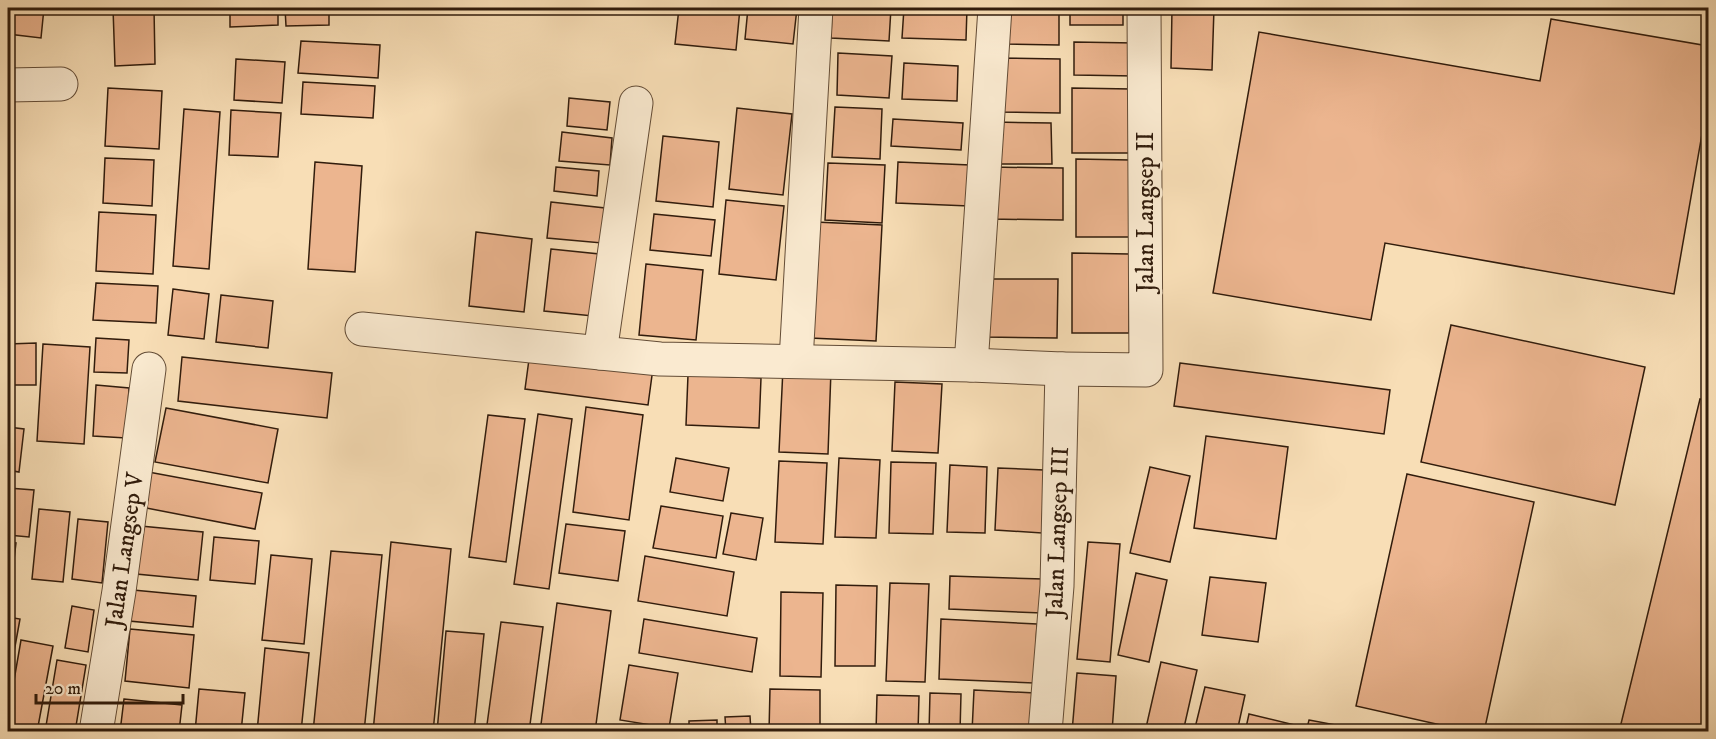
<svg xmlns="http://www.w3.org/2000/svg" width="1716" height="739" viewBox="0 0 1716 739" font-family="'IM FELL DW Pica',serif">
  <rect width="100%" height="100%" fill="#f8deb6"/>
  <filter id="stains"><feTurbulence type="fractalNoise" baseFrequency=".00333" numOctaves="4"/><feColorMatrix values="0 0 0 0 .2 0 0 0 0 .09 0 0 0 0 .02 0 0 0 .5 -.17"/></filter>
  <radialGradient id="worn" r=".72"><stop offset=".6" stop-color="#630" stop-opacity="0"/><stop offset="1" stop-color="#630" stop-opacity=".3"/></radialGradient>
  <!-- building -->
  <g fill="#ecb58f" stroke="#311c0c" stroke-width="1.5">
    <path d="M8 8H44L41 38 8 34Z"/>
    <path d="M113 8H154L155 64 115 66Z"/>
    <path d="M230 8H278V25L230 27Z"/>
    <path d="M285 8H329V25L286 26Z"/>
    <path d="M679 8H740L736 50 675 44Z"/>
    <path d="M748 8H797L793 44 745 39Z"/>
    <path d="M832 8H891L889 41 831 38Z"/>
    <path d="M904 8H967L966 40 902 38Z"/>
    <path d="M1008 8H1059V45L1007 44Z"/>
    <rect x="1070" y="8" width="53" height="17"/>
    <path d="M1172 8H1214L1212 70 1171 68Z"/>
    <path d="M1551 19 1708 46V100L1674 294 1385 243 1371 320 1213 293 1259 32 1540 81Z"/>
    <path d="M301 41 380 45 378 78 298 73Z"/>
    <path d="M1074 42 1135 43V76L1074 75Z"/>
    <path d="M838 53 892 56 889 98 837 95Z"/>
    <path d="M995 58 1060 59V113L994 112Z"/>
    <path d="M236 59 285 62 282 103 234 100Z"/>
    <path d="M904 63 958 66 957 101 902 99Z"/>
    <path d="M303 82 375 86 373 118 301 114Z"/>
    <path d="M108 88 162 91 159 149 105 146Z"/>
    <path d="M1072 88 1131 89V153H1072Z"/>
    <path d="M569 98 610 102 607 130 567 126Z"/>
    <path d="M835 107 882 109 880 159 832 157Z"/>
    <path d="M737 108 792 114 783 195 729 189Z"/>
    <path d="M184 109 220 112 209 269 173 266Z"/>
    <path d="M231 110 281 113 278 157 229 155Z"/>
    <path d="M8 118H12L8 195Z"/>
    <path d="M893 119 963 123 961 150 891 146Z"/>
    <path d="M994 122 1051 123 1052 164H994Z"/>
    <path d="M562 132 612 138 610 165 559 161Z"/>
    <path d="M663 136 719 142 713 207 656 201Z"/>
    <path d="M105 158 154 160 152 206 103 203Z"/>
    <path d="M1076 159 1130 160V237H1076Z"/>
    <path d="M315 162 362 166 355 272 308 269Z"/>
    <path d="M898 162 970 165 969 206 896 203Z"/>
    <path d="M828 163 885 165 882 223 825 220Z"/>
    <path d="M556 167 599 171 597 196 554 191Z"/>
    <path d="M990 167 1063 168V220L989 219Z"/>
    <path d="M726 200 784 206 776 280 719 274Z"/>
    <path d="M551 202 605 208 602 243 547 238Z"/>
    <path d="M99 212 156 215 153 274 96 271Z"/>
    <path d="M654 214 715 220 711 256 650 250Z"/>
    <path d="M815 222 882 225 876 341 810 338Z"/>
    <path d="M476 232 532 239 524 312 469 306Z"/>
    <path d="M551 249 609 255 603 317 544 311Z"/>
    <path d="M1072 253 1129 254V333H1072Z"/>
    <path d="M646 264 703 270 696 340 639 335Z"/>
    <path d="M984 279H1058L1057 338 984 337Z"/>
    <path d="M96 283 158 286 156 323 93 320Z"/>
    <path d="M173 289 209 294 204 339 168 335Z"/>
    <path d="M221 295 273 301 268 348 216 342Z"/>
    <path d="M1451 325 1645 367 1615 505 1421 462Z"/>
    <path d="M96 338 129 340 127 373 94 372Z"/>
    <path d="M36 343V385H8V344Z"/>
    <path d="M43 344 90 347 84 444 37 441Z"/>
    <path d="M530 352 653 368 648 405 525 389Z"/>
    <path d="M182 357 332 373 327 418 178 401Z"/>
    <path d="M1180 363 1390 390 1384 434 1174 406Z"/>
    <path d="M783 368 831 370 828 454 779 452Z"/>
    <path d="M688 375 761 378 759 428 686 425Z"/>
    <path d="M895 382 942 384 938 453 892 451Z"/>
    <path d="M96 385 129 388 126 438 93 436Z"/>
    <path d="M1700 399 1708 401V732H1619Z"/>
    <path d="M586 407 643 415 629 520 573 512Z"/>
    <path d="M166 408 278 429 268 483 155 462Z"/>
    <path d="M538 414 572 419 549 589 514 584Z"/>
    <path d="M488 415 525 419 506 562 469 557Z"/>
    <path d="M8 427 24 429 19 472 8 470Z"/>
    <path d="M1206 436 1288 447 1276 539 1194 528Z"/>
    <path d="M676 458 729 468 723 501 670 492Z"/>
    <path d="M839 458 880 460 876 538 835 537Z"/>
    <path d="M779 461 827 463 823 544 775 542Z"/>
    <path d="M891 462 936 463 933 534 889 533Z"/>
    <path d="M950 465 987 467 985 533 947 532Z"/>
    <path d="M1150 467 1190 476 1170 562 1130 553Z"/>
    <path d="M998 468 1044 470 1042 533 995 530Z"/>
    <path d="M143 471 262 493 255 529 136 506Z"/>
    <path d="M1407 474 1534 502 1484 732H1472L1356 706Z"/>
    <path d="M8 488 34 490 29 537 8 535Z"/>
    <path d="M661 506 723 516 716 558 653 548Z"/>
    <path d="M39 509 70 512 63 582 32 579Z"/>
    <path d="M731 513 763 518 756 560 723 554Z"/>
    <path d="M78 519 108 522 102 583 72 579Z"/>
    <path d="M566 524 625 531 618 581 559 573Z"/>
    <path d="M130 525 203 532 198 580 126 573Z"/>
    <path d="M214 537 259 541 255 584 210 580Z"/>
    <path d="M8 542 16 543 11 584 8 583Z"/>
    <path d="M391 542 451 549 433 732H373Z"/>
    <path d="M1088 542 1120 544 1110 662 1077 659Z"/>
    <path d="M331 551 382 555 364 732H313Z"/>
    <path d="M271 555 312 559 304 644 262 640Z"/>
    <path d="M645 556 734 572 727 616 638 601Z"/>
    <path d="M1136 573 1167 580 1149 662 1118 655Z"/>
    <path d="M950 576 1043 579 1042 613 949 609Z"/>
    <path d="M1210 577 1266 583 1258 642 1202 635Z"/>
    <path d="M890 583 929 584 925 682 886 681Z"/>
    <path d="M836 585 877 586 875 666H835Z"/>
    <path d="M133 590 196 596 193 627 129 621Z"/>
    <path d="M781 592 823 593 821 677 780 676Z"/>
    <path d="M557 603 611 611 595 732H540Z"/>
    <path d="M72 606 94 610 88 652 65 648Z"/>
    <path d="M8 617 20 619 8 685Z"/>
    <path d="M644 619 757 638 752 672 639 653Z"/>
    <path d="M941 619 1037 624 1034 683 939 679Z"/>
    <path d="M501 622 543 627 529 732H486Z"/>
    <path d="M130 629 194 635 189 688 125 681Z"/>
    <path d="M446 631 484 634 474 732H437Z"/>
    <path d="M21 640 53 646 37 732H8V715Z"/>
    <path d="M265 648 309 653 301 732H257Z"/>
    <path d="M57 660 86 665 75 732H45Z"/>
    <path d="M1161 662 1197 670 1183 732H1145Z"/>
    <path d="M629 665 678 673 669 728 620 720Z"/>
    <path d="M1077 673 1116 676 1112 732H1072Z"/>
    <path d="M1205 687 1245 695 1237 732H1194Z"/>
    <path d="M199 689 245 693 241 732H195Z"/>
    <path d="M770 689 820 690V732H769Z"/>
    <path d="M974 690 1035 693 1033 732H972Z"/>
    <path d="M930 693 961 694 960 732H929Z"/>
    <path d="M877 695 919 696 918 732H876Z"/>
    <path d="M124 699 182 705 179 732H120Z"/>
    <path d="M1249 714 1299 726 1298 732H1245Z"/>
    <path d="M750 716 751 732H726L725 717Z"/>
    <path d="M717 720V732H689V721Z"/>
    <path d="M1309 720 1336 725 1335 732H1306Z"/>
  </g>
  <g fill="none" stroke-linecap="round" stroke-linejoin="round">
    <!-- street casing -->
    <g stroke="#634c36" stroke-width="35">
      <g id="street">
        <path d="M8 85 61 84"/>
        <path d="M362 329 660 359 971 365 1062 369"/>
        <path d="M600 353 636 103"/>
        <path d="M796 361 816 8"/>
        <path d="M971 365 995 8"/>
        <path d="M96 732 119 591 149 369"/>
        <path d="M1045 732 1057 586 1062 369 1146 370 1144 8"/>
      </g>
    </g>
    <!-- street -->
    <use href="#street" stroke="#faead0" stroke-width="33"/>
  </g>
  <g text-anchor="middle" stroke-width="5" stroke-linejoin="round" paint-order="stroke">
    <!-- street labels -->
    <g font-size="24" fill="#311c0c" stroke="#faead0">
      <text transform="translate(1145 212) rotate(-90)" y="8">Jalan Langsep II</text>
      <text transform="translate(1057 532) rotate(-88)" y="8">Jalan Langsep III</text>
      <text transform="translate(124 550) rotate(-82)" y="8">Jalan Langsep V</text>
    </g>
  </g>
  <!-- margin -->
  <rect width="1716" height="739" fill="none" stroke="#f8deb6" stroke-width="30"/>
  <rect x="9" y="9" width="1698" height="721" fill="none" stroke="#311c0c" stroke-width="3"/>
  <rect x="15" y="15" width="1686" height="709" fill="none" stroke="#311c0c" stroke-width="1.5"/>
  <!-- scale -->
  <path d="M36 694v9h147v-9" fill="none" stroke="#311c0c" stroke-width="3"/>
  <text x="45" y="694" font-size="18" fill="#311c0c" stroke="#faead0" stroke-width="4.5" paint-order="stroke">20 m</text>
  <rect width="100%" height="100%" filter="url(#stains)"/>
  <rect width="100%" height="100%" fill="url(#worn)"/>
</svg>
